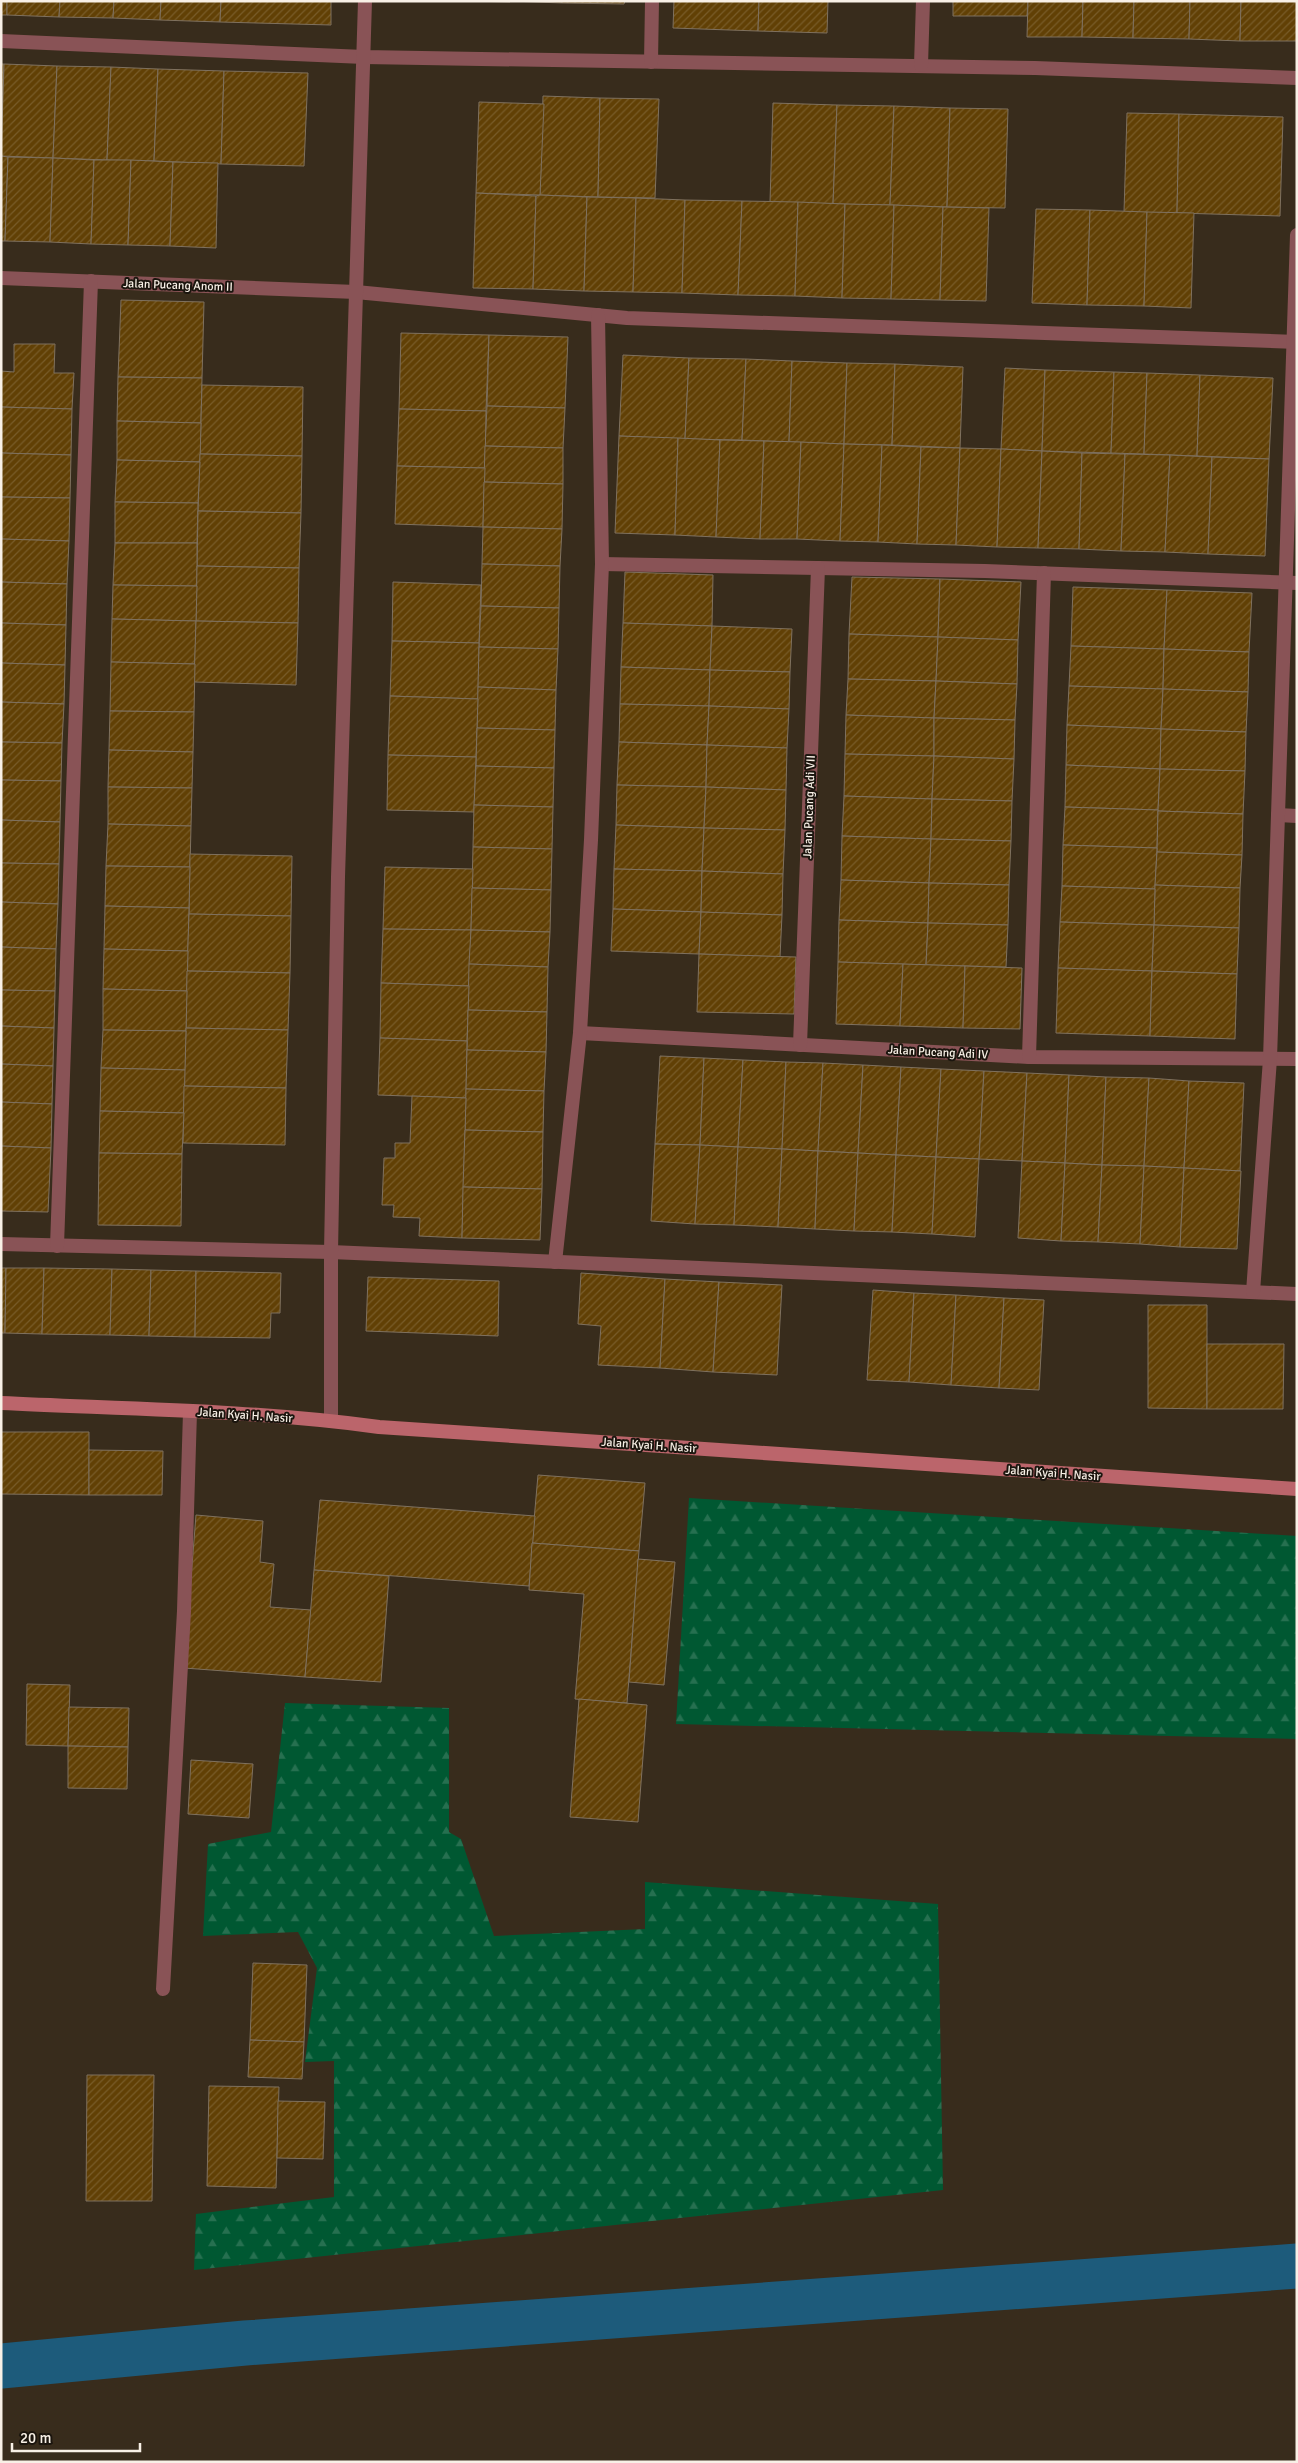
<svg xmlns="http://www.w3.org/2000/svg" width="1298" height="2463" viewBox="0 0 1298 2463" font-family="Signika,sans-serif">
  <defs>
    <pattern id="forest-firs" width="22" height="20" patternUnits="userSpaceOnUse" patternTransform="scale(1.25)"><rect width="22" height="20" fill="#005832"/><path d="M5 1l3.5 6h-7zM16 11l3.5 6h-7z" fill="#267050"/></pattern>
    <pattern id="building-hatch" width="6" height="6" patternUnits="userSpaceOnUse" patternTransform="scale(1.25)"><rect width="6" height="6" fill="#614005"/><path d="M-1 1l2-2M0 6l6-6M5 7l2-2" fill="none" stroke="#785c29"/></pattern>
  </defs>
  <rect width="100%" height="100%" fill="#382c1c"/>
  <!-- forest -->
  <g fill="url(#forest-firs)">
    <path d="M689 1498 1297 1536V1739L676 1724Z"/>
    <path d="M285 1703 449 1708V1832L461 1839 494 1936 645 1929V1882L938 1904 943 2190 194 2270 196 2214 334 2197V2061L305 2062 317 1968 298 1932 203 1936 208 1844 271 1832Z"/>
  </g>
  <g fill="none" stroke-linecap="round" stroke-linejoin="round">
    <!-- canal -->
    <path stroke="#1d5b7b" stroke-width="45" d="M1 2366 245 2343 1297 2266"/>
  </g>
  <!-- building -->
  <g fill="url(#building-hatch)" stroke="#7f715f">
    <rect x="1" y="1" width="6" height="14"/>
    <path d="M7 1H60L59 17 7 15Z"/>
    <path d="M60 1H114L113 18 59 17Z"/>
    <path d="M114 1H161L160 20 113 18Z"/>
    <path d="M161 1H221L220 22 160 20Z"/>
    <path d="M221 1H331V25L220 22Z"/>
    <path d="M470 1H510V2Z"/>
    <path d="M510 1H562V3Z"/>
    <path d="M562 1H625L624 4 562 3Z"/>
    <path d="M674 1H759L758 31 673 28Z"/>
    <path d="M759 1H828L827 33 758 31Z"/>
    <path d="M953 1H1028L1027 16H953Z"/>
    <path d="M1028 1H1083L1082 37H1027Z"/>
    <path d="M1083 1H1134L1133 38 1082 37Z"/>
    <path d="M1134 1H1190L1189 39 1133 38Z"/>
    <path d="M1190 1H1241L1240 41 1189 39Z"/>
    <path d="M1241 1H1297V41H1240Z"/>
    <path d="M1 64H4L1 143Z"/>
    <path d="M4 64 57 66 53 158 1 156Z"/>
    <path d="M57 66 111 67 107 160 53 158Z"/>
    <path d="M111 67 158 69 154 161 107 160Z"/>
    <path d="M158 69 224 71 221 164 154 161Z"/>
    <path d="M224 71 308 73 304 166 221 164Z"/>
    <path d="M543 96 600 98 598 197 540 195Z"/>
    <path d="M600 98 659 99 655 198 598 197Z"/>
    <path d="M479 102 544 104 540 195 476 193Z"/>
    <path d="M773 103 837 105 833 204 770 202Z"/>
    <path d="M837 105 894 106 890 205 833 204Z"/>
    <path d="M894 106 950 108 947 207 890 205Z"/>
    <path d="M950 108 1008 109 1005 208 947 207Z"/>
    <path d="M1127 113 1179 114 1177 213 1124 212Z"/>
    <path d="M1179 114 1283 117 1280 216 1177 213Z"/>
    <path d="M1 156 8 157 5 241H1Z"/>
    <path d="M8 157 53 158 50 242 5 241Z"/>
    <path d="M53 158 94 160 91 244 50 242Z"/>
    <path d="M94 160H131L128 245 91 244Z"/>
    <path d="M131 160 173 162 170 246 128 245Z"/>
    <path d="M173 162 218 163 216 248 170 246Z"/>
    <path d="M476 193 536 196 533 289 473 288Z"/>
    <path d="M540 195 587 197 584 291 533 289 536 196Z"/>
    <path d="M587 197 636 198 633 292 584 291Z"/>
    <path d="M636 198 685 200 682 293 633 292Z"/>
    <path d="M685 200 742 201 738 295 682 293Z"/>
    <path d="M742 201 798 202 795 296 738 295Z"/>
    <path d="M798 202 845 204 842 298 795 296Z"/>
    <path d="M845 204 894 205 891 299 842 298Z"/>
    <path d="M894 205 943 207 940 300 891 299Z"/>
    <path d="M943 207 989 208 986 301 940 300Z"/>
    <path d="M1036 209 1090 210 1087 305 1032 303Z"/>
    <path d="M1090 210 1147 212 1144 306 1087 305Z"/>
    <path d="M1147 212 1194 213 1191 308 1144 306Z"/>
    <path d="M121 300 204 302 202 378 118 377Z"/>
    <path d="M401 333 489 335 486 411 399 409Z"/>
    <path d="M489 335 568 337 565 408 487 406Z"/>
    <path d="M14 344H55L54 373H74L72 409 1 407V371L14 372Z"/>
    <path d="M623 355 689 358 685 439 619 436Z"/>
    <path d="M689 358 746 359 742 440 685 439Z"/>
    <path d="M746 359 792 361 789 442 742 440Z"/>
    <path d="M792 361 847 363 844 444 789 442Z"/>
    <path d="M847 363 895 364 892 445 844 444Z"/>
    <path d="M895 364 963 367 960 448 892 445Z"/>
    <path d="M1005 368 1045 370 1042 451 1001 449Z"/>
    <path d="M1045 370 1114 372 1111 453 1042 451Z"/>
    <path d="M1114 372 1147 373 1144 454 1111 453Z"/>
    <path d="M1147 373 1200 375 1197 456 1144 454Z"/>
    <path d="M1200 375 1273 378 1269 459 1197 456Z"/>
    <path d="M118 377 202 378 201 423 117 421Z"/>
    <path d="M202 385 303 387 302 456 200 454Z"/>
    <path d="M487 406 565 408 563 448 485 446Z"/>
    <path d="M1 407 72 409 71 455 1 453Z"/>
    <path d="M399 409 486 411 485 468 397 466Z"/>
    <path d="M117 421 201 423 200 462 117 460Z"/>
    <path d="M619 436 678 438 675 535 615 533Z"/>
    <path d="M678 438 720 440 716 537 675 535Z"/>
    <path d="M720 440 764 441 760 539 716 537Z"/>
    <path d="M764 441 801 442 797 539H760Z"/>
    <path d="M801 442 844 444 840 541 797 539Z"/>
    <path d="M844 444 882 445 878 542 840 541Z"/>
    <path d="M882 445 921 447 917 544 878 542Z"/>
    <path d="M485 446 563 448V484L484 482Z"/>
    <path d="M921 447 960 448 956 545 917 544Z"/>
    <path d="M960 448 1001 449 997 547 956 545Z"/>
    <path d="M1001 449 1042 451 1038 548 997 547Z"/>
    <path d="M1042 451 1082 453 1079 549 1038 548Z"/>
    <path d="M1 453 71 455 70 498 1 497Z"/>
    <path d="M1082 453 1125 454 1121 551 1079 549Z"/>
    <path d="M200 454 302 456 301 513 198 511Z"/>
    <path d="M1125 454 1170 455 1165 552 1121 551Z"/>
    <path d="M1170 455 1212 457 1208 554 1165 552Z"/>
    <path d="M1212 457 1269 459 1265 556 1208 554Z"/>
    <path d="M117 460 200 462 198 503 115 502Z"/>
    <path d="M397 466 485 468 483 527 395 524Z"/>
    <path d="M484 482 563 484 562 529 483 527Z"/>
    <path d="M1 497 70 498 69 541 1 539Z"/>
    <path d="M115 502 198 503 197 543H115Z"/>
    <path d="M198 511 301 513 299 568 197 566Z"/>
    <path d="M483 527 562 529 560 566 482 564Z"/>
    <path d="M1 539 69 541 67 584 1 582Z"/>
    <path d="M115 543H197V586L113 585Z"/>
    <path d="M482 564 560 566 559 608 481 606Z"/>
    <path d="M197 566 299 568 298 623 196 621Z"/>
    <path d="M625 572 713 575 712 626 623 623Z"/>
    <path d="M852 577 940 579 938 637 849 634Z"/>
    <path d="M940 579 1021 582 1018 640 938 637Z"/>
    <path d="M1 582 67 584 66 625 1 623Z"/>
    <path d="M393 582 481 585 479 643 392 641Z"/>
    <path d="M113 585 197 586 196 621 112 619Z"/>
    <path d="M1073 587 1167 590 1164 649 1071 646Z"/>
    <path d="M1167 590 1252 593 1249 652 1164 649Z"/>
    <path d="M481 606 559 608 558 649 479 647Z"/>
    <path d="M112 619 196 621 195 664 111 662Z"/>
    <path d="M196 621 298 623 296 685 194 682Z"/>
    <path d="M1 623 66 625 65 665 1 663Z"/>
    <path d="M623 623 712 626 710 670 621 667Z"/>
    <path d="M712 626 792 629 790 672 710 670Z"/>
    <path d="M849 634 938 637 936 681 848 679Z"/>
    <path d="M938 637 1018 640 1017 684 936 681Z"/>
    <path d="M392 641 479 643 478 699 390 696Z"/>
    <path d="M1071 646 1164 649 1163 689 1069 686Z"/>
    <path d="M479 647 558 649 556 690 478 687Z"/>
    <path d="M1164 649 1249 652 1248 692 1163 689Z"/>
    <path d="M111 662 195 664 194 712 110 711Z"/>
    <path d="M1 663 65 665 64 704 1 702Z"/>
    <path d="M621 667 710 670 709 706 620 704Z"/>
    <path d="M710 670 790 672 789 709 709 706Z"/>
    <path d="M848 679 936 681 934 718 846 715Z"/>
    <path d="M936 681 1017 684 1015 720 934 718Z"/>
    <path d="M1069 686 1163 689 1161 729 1067 725Z"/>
    <path d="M478 687 556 690 555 730 477 728Z"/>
    <path d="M1163 689 1248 692 1246 732 1161 729Z"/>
    <path d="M390 696 478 699 476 757 388 755Z"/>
    <path d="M1 702 64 704 62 743 1 742Z"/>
    <path d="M620 704 709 706 707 745 619 742Z"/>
    <path d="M709 706 789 709 787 748 707 745Z"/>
    <path d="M110 711 194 712 193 752 109 750Z"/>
    <path d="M846 715 934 718V756L845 754Z"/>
    <path d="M934 718 1015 720 1014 759 934 756Z"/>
    <path d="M1067 725 1161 729 1160 769 1066 765Z"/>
    <path d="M477 728 555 730 554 768 476 766Z"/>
    <path d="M1161 729 1246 732 1245 771 1160 769Z"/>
    <path d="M1 742 62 743 61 781 1 780Z"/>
    <path d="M619 742 707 745 706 787 617 785Z"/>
    <path d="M707 745 787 748 786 790 706 787Z"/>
    <path d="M109 750 193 752 192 788 108 787Z"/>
    <path d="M845 754 934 756 932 799 844 796Z"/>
    <path d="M388 755 476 757 474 812 387 810Z"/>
    <path d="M934 756 1014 759 1012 801 932 799Z"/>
    <path d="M1066 765 1160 769 1158 810 1065 807Z"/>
    <path d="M476 766 554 768 553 807 474 805Z"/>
    <path d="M1160 769 1245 771 1243 814 1158 811Z"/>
    <path d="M1 780 61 781 60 822 1 820Z"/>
    <path d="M617 785 706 787 704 828 616 825Z"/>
    <path d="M108 787 192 788 191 826 108 824Z"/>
    <path d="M706 787 786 790 785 830 704 828Z"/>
    <path d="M844 796 932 799 931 839 842 836Z"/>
    <path d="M932 799 1012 801 1011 841 931 839Z"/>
    <path d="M474 805 553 807 552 849 473 847Z"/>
    <path d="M1065 807 1158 810 1157 848 1063 845Z"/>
    <path d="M1158 811 1243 814 1242 855 1157 852Z"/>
    <path d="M1 820 60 822 59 864 1 863Z"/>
    <path d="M108 824 191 826 190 867 106 866Z"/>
    <path d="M616 825 704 828 702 871 614 869Z"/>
    <path d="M704 828 785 830 783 874 702 871Z"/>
    <path d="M842 836 931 839 929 883 841 880Z"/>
    <path d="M931 839 1011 841 1009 885 929 883Z"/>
    <path d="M1063 845 1157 848 1155 889 1062 886Z"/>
    <path d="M473 847 552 849 551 890 472 888Z"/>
    <path d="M1157 852 1242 855 1240 888 1155 885Z"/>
    <path d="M190 854 292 856 291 916 189 914Z"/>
    <path d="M1 863 59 864 58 904 1 902Z"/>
    <path d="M106 866 190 867 189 908 105 906Z"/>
    <path d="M385 867 473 869 471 930 383 929Z"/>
    <path d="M614 869 702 871 701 912 613 909Z"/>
    <path d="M702 871 783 874 782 915 701 912Z"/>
    <path d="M841 880 929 883 928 923 839 920Z"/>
    <path d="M929 883 1009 885 1008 925 928 923Z"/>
    <path d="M1155 885 1240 888 1239 928 1154 925Z"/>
    <path d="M1062 886 1155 889 1154 925 1060 922Z"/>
    <path d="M472 888 551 890 550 932 471 930Z"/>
    <path d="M1 902 58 904 56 949 1 947Z"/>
    <path d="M105 906 189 908 188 951 104 949Z"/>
    <path d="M613 909 701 912 699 954 611 951Z"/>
    <path d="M701 912 782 915 780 957 699 954Z"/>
    <path d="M189 914 291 916 290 973 187 971Z"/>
    <path d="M839 920 928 923 926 965 838 962Z"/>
    <path d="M1060 922 1154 925 1152 971 1058 968Z"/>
    <path d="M928 923 1008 925 1006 967 926 965Z"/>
    <path d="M1154 925 1239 928 1237 974 1152 971Z"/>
    <path d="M383 929 471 930 469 986 381 983Z"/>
    <path d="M471 930 550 932 548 967 469 964Z"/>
    <path d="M1 947 56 949 55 991 1 990Z"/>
    <path d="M104 949 188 951 187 991 103 989Z"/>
    <path d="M699 954 796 957 794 1014 697 1012Z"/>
    <path d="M838 962 903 964 900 1026 836 1024Z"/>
    <path d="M469 964 548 967 547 1012 468 1010Z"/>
    <path d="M903 964 965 966 963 1028 900 1026Z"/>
    <path d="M965 966 1022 968 1020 1029 963 1028Z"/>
    <path d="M1058 968 1152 971 1150 1036 1056 1033Z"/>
    <path d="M187 971 290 973 288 1030 186 1028Z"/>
    <path d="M1152 971 1237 974 1235 1039 1150 1036Z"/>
    <path d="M381 983 469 986 467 1041 380 1038Z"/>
    <path d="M103 989 187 991 186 1031 103 1030Z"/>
    <path d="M1 990 55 991 54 1028 1 1026Z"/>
    <path d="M468 1010 547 1012 546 1052 467 1050Z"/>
    <path d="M1 1026 54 1028 53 1066 1 1064Z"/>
    <path d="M186 1028 288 1030 286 1088 184 1086Z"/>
    <path d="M103 1030 186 1031 185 1070 101 1068Z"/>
    <path d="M380 1038 467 1041 466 1098 378 1095Z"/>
    <path d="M467 1050 546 1052 544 1091 466 1089Z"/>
    <path d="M660 1056 704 1058 700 1145 655 1144Z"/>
    <path d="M704 1058 743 1060 738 1147 700 1145Z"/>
    <path d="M743 1060 786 1062 782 1149 738 1147Z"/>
    <path d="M786 1062 823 1063 818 1151 782 1149Z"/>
    <path d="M823 1063 863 1065 858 1153 818 1151Z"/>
    <path d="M1 1064 53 1066 52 1104 1 1102Z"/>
    <path d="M863 1065 901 1067 896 1155 858 1153Z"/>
    <path d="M901 1067 941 1069 936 1157 896 1155Z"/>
    <path d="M101 1068 185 1070 184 1113 100 1111Z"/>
    <path d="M941 1069 984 1071 979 1159 936 1157Z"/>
    <path d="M984 1071 1027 1073 1022 1161 979 1159Z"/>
    <path d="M1027 1073 1069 1075 1065 1163 1022 1161Z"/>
    <path d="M1069 1075 1106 1077 1102 1165 1065 1163Z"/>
    <path d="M1106 1077 1149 1078 1144 1166 1102 1165Z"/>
    <path d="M1149 1078 1189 1081 1184 1168 1144 1166Z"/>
    <path d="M1189 1081 1244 1083 1240 1171 1184 1168Z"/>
    <path d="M184 1086 286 1088 285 1145 183 1143Z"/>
    <path d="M466 1089 544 1091 543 1132 465 1130Z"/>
    <path d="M412 1096 466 1098 462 1238 419 1236 420 1218 393 1217 394 1205H382L384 1158H395V1143H410Z"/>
    <path d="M1 1102 52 1104 51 1148 1 1146Z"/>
    <path d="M100 1111 184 1113 182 1154 99 1153Z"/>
    <path d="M465 1130 543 1132 542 1189 463 1187Z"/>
    <path d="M655 1144 700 1145 695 1224 651 1221Z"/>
    <path d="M700 1145 738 1147 734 1225 695 1224Z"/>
    <path d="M1 1146 51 1148 48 1212 1 1211Z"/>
    <path d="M738 1147 782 1149 778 1227 734 1225Z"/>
    <path d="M782 1149 818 1151 815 1229 778 1227Z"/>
    <path d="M818 1151 858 1153 854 1231 815 1229Z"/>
    <path d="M99 1153 182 1154 181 1226 98 1225Z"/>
    <path d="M858 1153 896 1155 892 1232 854 1231Z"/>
    <path d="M896 1155 936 1157 932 1234 892 1232Z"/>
    <path d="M936 1157 979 1159 975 1237 932 1234Z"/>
    <path d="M1022 1161 1065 1163 1061 1241 1018 1238Z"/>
    <path d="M1065 1163 1102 1165 1098 1242 1061 1241Z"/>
    <path d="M1102 1165 1144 1166 1140 1244 1098 1242Z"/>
    <path d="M1144 1166 1184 1168 1180 1247 1140 1244Z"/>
    <path d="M1184 1168 1241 1171 1237 1249 1180 1247Z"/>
    <path d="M463 1187 542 1189 540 1240 462 1238Z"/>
    <path d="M1 1268H6L5 1333H1Z"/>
    <path d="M6 1268H44L42 1334 5 1333Z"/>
    <path d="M44 1268 112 1269 110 1335 42 1334Z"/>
    <path d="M112 1269 151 1270 149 1336 110 1335Z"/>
    <path d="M151 1270 196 1271 195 1337 149 1336Z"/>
    <path d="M196 1271 281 1273 280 1313H271L270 1338 195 1337Z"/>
    <path d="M581 1273 665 1279 660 1368 598 1365 601 1326 578 1324Z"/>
    <path d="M368 1277 499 1281 498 1336 366 1331Z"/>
    <path d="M665 1279 719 1282 713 1372 660 1368Z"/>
    <path d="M719 1282 782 1285 777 1375 713 1372Z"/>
    <path d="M873 1290 914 1293 909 1382 867 1380Z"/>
    <path d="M914 1293 956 1295 951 1385 909 1382Z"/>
    <path d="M956 1295 1004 1298 999 1388 951 1385Z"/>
    <path d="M1004 1298 1044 1300 1039 1390 999 1388Z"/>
    <path d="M1148 1305H1207V1409L1148 1408Z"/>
    <path d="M1207 1344H1284L1283 1409H1207Z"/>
    <path d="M1 1432H89V1495L1 1494Z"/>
    <path d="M89 1450 163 1451 162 1495H89Z"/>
    <path d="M538 1475 645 1483 639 1551 532 1543Z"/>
    <path d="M320 1500 535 1516 529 1586 314 1570Z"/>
    <path d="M196 1515 263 1521 260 1562 274 1564 270 1607 311 1610 305 1677 184 1668Z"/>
    <path d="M532 1543 639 1551 627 1703 575 1699 584 1594 529 1590Z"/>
    <path d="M638 1559 675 1562 664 1685 629 1682Z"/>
    <path d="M314 1570 389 1576 381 1682 305 1677Z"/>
    <path d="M27 1684 70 1685 68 1746 26 1745Z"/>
    <path d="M579 1699 647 1705 638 1822 570 1817Z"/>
    <path d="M69 1707 129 1708 128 1747 68 1746Z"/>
    <path d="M68 1746 128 1747 127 1789 68 1788Z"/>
    <path d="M191 1760 253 1764 249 1818 188 1814Z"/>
    <path d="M253 1963 307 1965 304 2042 250 2040Z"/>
    <path d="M250 2040 304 2042 302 2079 248 2077Z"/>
    <path d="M87 2075H154L152 2201H86Z"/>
    <path d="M209 2086 279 2087 276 2188 207 2186Z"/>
    <path d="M278 2101 325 2102 323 2159 277 2158Z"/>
  </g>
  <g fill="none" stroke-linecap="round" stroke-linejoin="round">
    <!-- minor -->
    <g stroke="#895356" stroke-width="14">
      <path d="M1 41 364 57 1035 68 1297 78"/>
      <path d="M651 62 652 1"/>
      <path d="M921 65 923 1"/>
      <path d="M1 278 356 292 627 318 1297 342"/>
      <path d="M602 564 985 571 1297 583"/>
      <path d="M1278 815 1297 816"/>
      <path d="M580 1033 1029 1057 1297 1059"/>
      <path d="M800 1045 818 568"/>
      <path d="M1029 1057 1044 573"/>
      <path d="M1 1244 331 1252 1297 1294"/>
      <path d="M57 1246 91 281"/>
      <path d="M555 1262 580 1033 591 840 602 564 598 315"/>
      <path d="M1253 1292 1270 1059 1297 235"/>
      <path d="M331 1421V1252L338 877 365 1"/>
      <path d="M163 1989 184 1611 190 1412"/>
    </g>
    <!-- secondary -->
    <path stroke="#bb656b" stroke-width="14" d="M1 1403C127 1409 254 1410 379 1427L1297 1489"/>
  </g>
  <g text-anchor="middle" stroke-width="4" stroke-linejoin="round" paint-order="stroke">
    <!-- street labels -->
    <g font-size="12" fill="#f8f0e6" stroke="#1b150e">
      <text transform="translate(178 285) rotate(2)" y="4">Jalan Pucang Anom II</text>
      <text transform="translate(809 807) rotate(-88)" y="4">Jalan Pucang Adi VII</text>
      <text transform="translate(938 1052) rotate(3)" y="4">Jalan Pucang Adi IV</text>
      <text transform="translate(245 1415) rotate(4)" y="4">Jalan Kyai H. Nasir</text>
      <text transform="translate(649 1445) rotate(4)" y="4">Jalan Kyai H. Nasir</text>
      <text transform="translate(1053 1473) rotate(4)" y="4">Jalan Kyai H. Nasir</text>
    </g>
  </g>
  <!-- border -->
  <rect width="1298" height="2463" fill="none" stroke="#f8f0e6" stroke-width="5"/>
  <!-- scale -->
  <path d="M12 2443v8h128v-8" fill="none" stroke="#f8f0e6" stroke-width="2.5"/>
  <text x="20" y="2443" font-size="15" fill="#f8f0e6" stroke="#1b150e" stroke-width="4" paint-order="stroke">20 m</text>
</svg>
